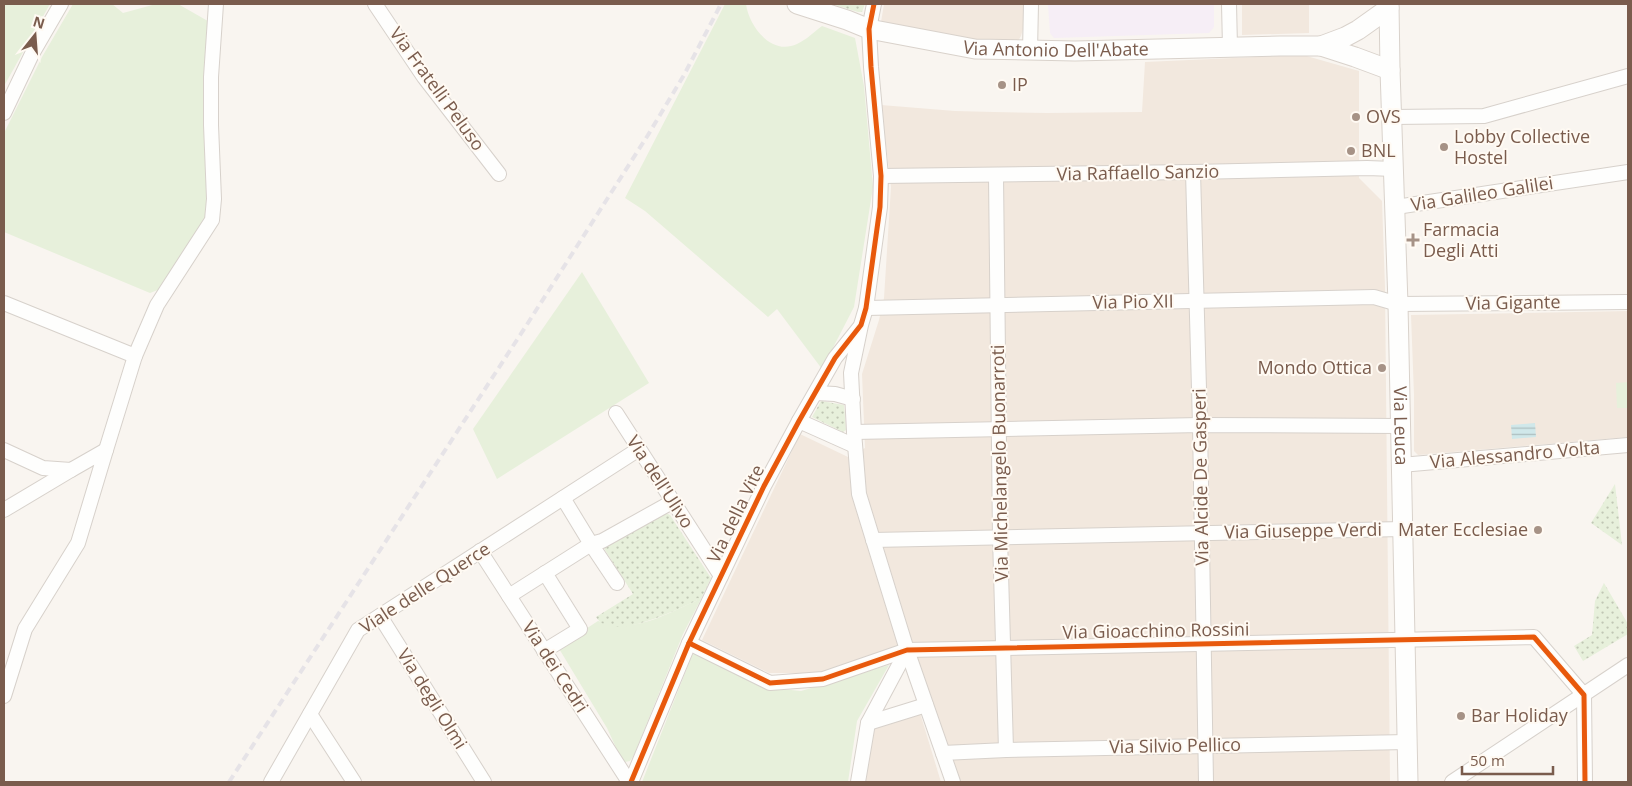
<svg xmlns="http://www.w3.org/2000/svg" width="1632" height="786" viewBox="0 0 1632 786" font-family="'Open Sans',sans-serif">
  <defs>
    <pattern id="park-dots" width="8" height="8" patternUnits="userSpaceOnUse" patternTransform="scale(1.25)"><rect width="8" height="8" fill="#e7f0db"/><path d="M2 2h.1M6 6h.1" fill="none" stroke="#c0c6b4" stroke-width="1.8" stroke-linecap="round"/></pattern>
    <pattern id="water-rules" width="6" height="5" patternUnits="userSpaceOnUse" patternTransform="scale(1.25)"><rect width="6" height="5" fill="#d0e8ea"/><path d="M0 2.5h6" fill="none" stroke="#aebfc0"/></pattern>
  </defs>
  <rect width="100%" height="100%" fill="#f9f5f0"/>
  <!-- residential -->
  <g fill="#f2e8de">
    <path d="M884 4H1024V25L1021 36 1018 41 953 40 881 22Z"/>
    <path d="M1242 4H1309V33L1242 35Z"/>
    <path d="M1303 55 1359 71V178L1382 201 1385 287 1390 782H961L915 656 820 673H769L702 640 800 434 848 457 865 448 862 374 879 320 884 298 891 187 881 105 955 111 994 112 1047 113 1142 112 1145 62Z"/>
    <path d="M1628 311V437L1418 455 1414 451V395L1411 315Z"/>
    <path d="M920 713 941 782H863L869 728Z"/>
  </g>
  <!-- education -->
  <path fill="#f6eef6" d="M1048 4H1214V27L1209 33 1054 38 1050 33Z"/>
  <!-- grass -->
  <g fill="#e7f0db">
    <path d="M4 4H50L4 86Z"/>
    <path d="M73 4H112L123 13 156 4H178L213 24 205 75 206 186 210 202 203 225 163 288 150 293 4 232V133L42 57Z"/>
    <path d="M725 4H746C749 26 771 56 797 44 806 40 814 32 822 26L855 38 864 86 873 187 854 307 822 369 777 309 768 317 645 211 625 198Z"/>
    <path d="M582 272 649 383 497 479 473 429Z"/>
    <path d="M1628 382V408H1617L1616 383Z"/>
    <path d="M697 597 701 599 683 634 634 755 630 761 625 762 619 754 607 728 558 647 598 621C635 634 663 615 696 601Z"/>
    <path d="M693 653 762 687 801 691 889 665 857 721 848 782H642Z"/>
  </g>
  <!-- park -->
  <g fill="url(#park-dots)">
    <path d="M832 4H865L862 12H858Z"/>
    <path d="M821 401 844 405 846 430 843 432 812 417Z"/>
    <path d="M1615 484 1622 545 1591 523Z"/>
    <path d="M664 512 670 515 711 578 701 599 697 598 696 601C675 610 612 643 596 617L633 594 605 550V547Z"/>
    <path d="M1604 583 1628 624V634L1583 661 1574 646 1592 635 1595 601Z"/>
  </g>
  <!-- water -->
  <path fill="url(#water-rules)" d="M1535 423 1536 437 1512 439 1511 425Z"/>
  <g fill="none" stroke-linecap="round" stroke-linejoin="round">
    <!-- minor casing -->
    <g stroke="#d7d1cb" stroke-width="16">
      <g id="minor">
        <path d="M375 4 424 77 499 174"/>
        <path d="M874 4 869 29 871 67 881 176 880 207 866 308 861 325 851 373 854 432 859 494 907 650 953 782"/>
        <path d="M1229 4 1230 47"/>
        <path d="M1030 51 1031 4"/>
        <path d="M4 113 32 54 61 4"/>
        <path d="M1392 117 1484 116 1628 76"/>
        <path d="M1193 172 1200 425 1206 782"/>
        <path d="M996 175 1000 537 1006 750"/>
        <path d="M881 176 1193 172 1367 168 1394 169"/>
        <path d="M1396 207 1628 172"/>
        <path d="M4 303 135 356"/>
        <path d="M866 308 1374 297 1398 304 1628 302"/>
        <path d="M816 393 835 394 853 399"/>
        <path d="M616 413 721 576"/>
        <path d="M799 421 855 446"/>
        <path d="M854 432 1200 425 1400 426"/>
        <path d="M4 450 43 468 71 470 106 450 78 543 25 629 4 696"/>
        <path d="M106 450 135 356 157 305 212 220 214 199 211 125V77L216 4"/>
        <path d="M1401 465 1628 445"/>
        <path d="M563 498 591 544 617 583"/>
        <path d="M4 510 71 470"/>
        <path d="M873 540 1403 529"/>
        <path d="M480 551 629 782"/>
        <path d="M509 596 591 544 602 541 672 502"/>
        <path d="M380 616 484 782"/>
        <path d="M689 643 770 683 823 679 907 650 1534 637 1584 695 1585 782"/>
        <path d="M544 651 580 629 545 573"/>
        <path d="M310 714 354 782"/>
        <path d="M868 723 926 705"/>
        <path d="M943 753 1006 750 1407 742"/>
        <path d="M271 782 358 630 639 449"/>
        <path d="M631 782 689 643 764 486 799 421 835 358 859 328"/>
        <path d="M858 782 868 723 907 650"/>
        <path d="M1452 782 1628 665"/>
      </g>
    </g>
    <!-- secondary casing -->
    <g stroke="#d9d2cb" stroke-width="21">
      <g id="secondary">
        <path id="s1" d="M797 4 847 20 869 29 975 49 1075 51 1280 46H1321L1355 57 1390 70"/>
        <path id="s2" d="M1389 4 1390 70 1398 304 1408 782"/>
        <path d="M1321 46 1345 37 1358 30 1389 8"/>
      </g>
    </g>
    <!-- minor -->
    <use href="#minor" stroke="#fefefd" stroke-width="14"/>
    <!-- secondary -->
    <use href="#secondary" stroke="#fefefd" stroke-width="19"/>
    <!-- rail -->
    <path stroke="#e6e3e7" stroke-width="4" stroke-dasharray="8 5" stroke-linecap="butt" d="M229 782 526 326 648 135 684 75 721 4"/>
    <!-- cycleway casing -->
    <g stroke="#fffaf3" stroke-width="8">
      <g id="cycleway">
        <path d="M689 643 770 683 823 679 907 650 1534 637 1584 695 1585 782"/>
        <path d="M631 782 689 643 764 486 799 421 835 358 861 325 866 308 880 207 881 176 871 67 869 29 874 4"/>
      </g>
    </g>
    <!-- cycleway -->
    <use href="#cycleway" stroke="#e8590c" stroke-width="5"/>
  </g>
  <!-- markers -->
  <g fill="#a69286" stroke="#fffaf3" stroke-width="2">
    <circle cx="1002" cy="85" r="5"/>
    <circle cx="1356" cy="117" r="5"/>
    <circle cx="1444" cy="147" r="5"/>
    <circle cx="1351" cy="151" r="5"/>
    <path d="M1410.5 232.5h5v5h5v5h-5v5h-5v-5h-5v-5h5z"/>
    <circle cx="1382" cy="368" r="5"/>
    <circle cx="1538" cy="530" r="5"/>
    <circle cx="1461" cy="716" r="5"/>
  </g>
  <g text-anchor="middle" stroke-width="4" stroke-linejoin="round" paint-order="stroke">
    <!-- street labels -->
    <g font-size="18" fill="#7a5c4d" stroke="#fffaf3">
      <text dy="6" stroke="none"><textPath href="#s1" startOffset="265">Via Antonio Dell'Abate</textPath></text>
      <text transform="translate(437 89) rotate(54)" y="6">Via Fratelli Peluso</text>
      <text transform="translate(1138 173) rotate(-1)" y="6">Via Raffaello Sanzio</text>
      <text transform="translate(1482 194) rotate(-9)" y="6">Via Galileo Galilei</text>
      <text transform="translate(1133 302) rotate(-1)" y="6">Via Pio XII</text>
      <text transform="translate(1513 303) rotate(-1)" y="6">Via Gigante</text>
      <text dy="6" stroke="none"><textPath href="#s2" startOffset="422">Via Leuca</textPath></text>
      <text transform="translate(1515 455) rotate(-5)" y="6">Via Alessandro Volta</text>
      <text transform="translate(1000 463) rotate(-91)" y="6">Via Michelangelo Buonarroti</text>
      <text transform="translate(1201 477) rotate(-91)" y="6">Via Alcide De Gasperi</text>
      <text transform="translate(660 482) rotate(57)" y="6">Via dell'Ulivo</text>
      <text transform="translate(736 514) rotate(-64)" y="6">Via della Vite</text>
      <text transform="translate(1303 531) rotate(-1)" y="6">Via Giuseppe Verdi</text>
      <text transform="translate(425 588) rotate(-33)" y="6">Viale delle Querce</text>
      <text transform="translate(1156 631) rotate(-1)" y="6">Via Gioacchino Rossini</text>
      <text transform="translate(555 667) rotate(57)" y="6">Via dei Cedri</text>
      <text transform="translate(432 699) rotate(58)" y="6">Via degli Olmi</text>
      <text transform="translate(1175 746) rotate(-1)" y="6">Via Silvio Pellico</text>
    </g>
    <!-- poi labels -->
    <g font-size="18" fill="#7a5c4d" stroke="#fffaf3" text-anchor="start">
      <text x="1012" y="91">IP</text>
      <text x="1366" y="123">OVS</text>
      <text x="1454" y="143">Lobby Collective<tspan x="1454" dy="21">Hostel</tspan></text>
      <text x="1361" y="157">BNL</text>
      <text x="1423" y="236">Farmacia<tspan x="1423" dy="21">Degli Atti</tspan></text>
      <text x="1372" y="374" text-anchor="end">Mondo Ottica</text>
      <text x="1528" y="536" text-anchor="end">Mater Ecclesiae</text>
      <text x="1471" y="722">Bar Holiday</text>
    </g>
  </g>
  <!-- border -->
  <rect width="1632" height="786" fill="none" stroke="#7a5c4d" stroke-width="10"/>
  <!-- north arrow -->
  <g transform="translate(35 35) rotate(17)" stroke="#fffaf3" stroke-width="4" paint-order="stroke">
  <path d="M0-4L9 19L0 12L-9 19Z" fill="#7a5c4d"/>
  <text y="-8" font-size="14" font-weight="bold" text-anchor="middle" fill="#7a5c4d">N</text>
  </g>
  <!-- scale -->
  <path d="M1462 766v8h91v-8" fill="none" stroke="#7a5c4d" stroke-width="2.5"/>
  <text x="1470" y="766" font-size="15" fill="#7a5c4d" stroke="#fffaf3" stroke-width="4" paint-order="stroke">50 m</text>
</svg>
